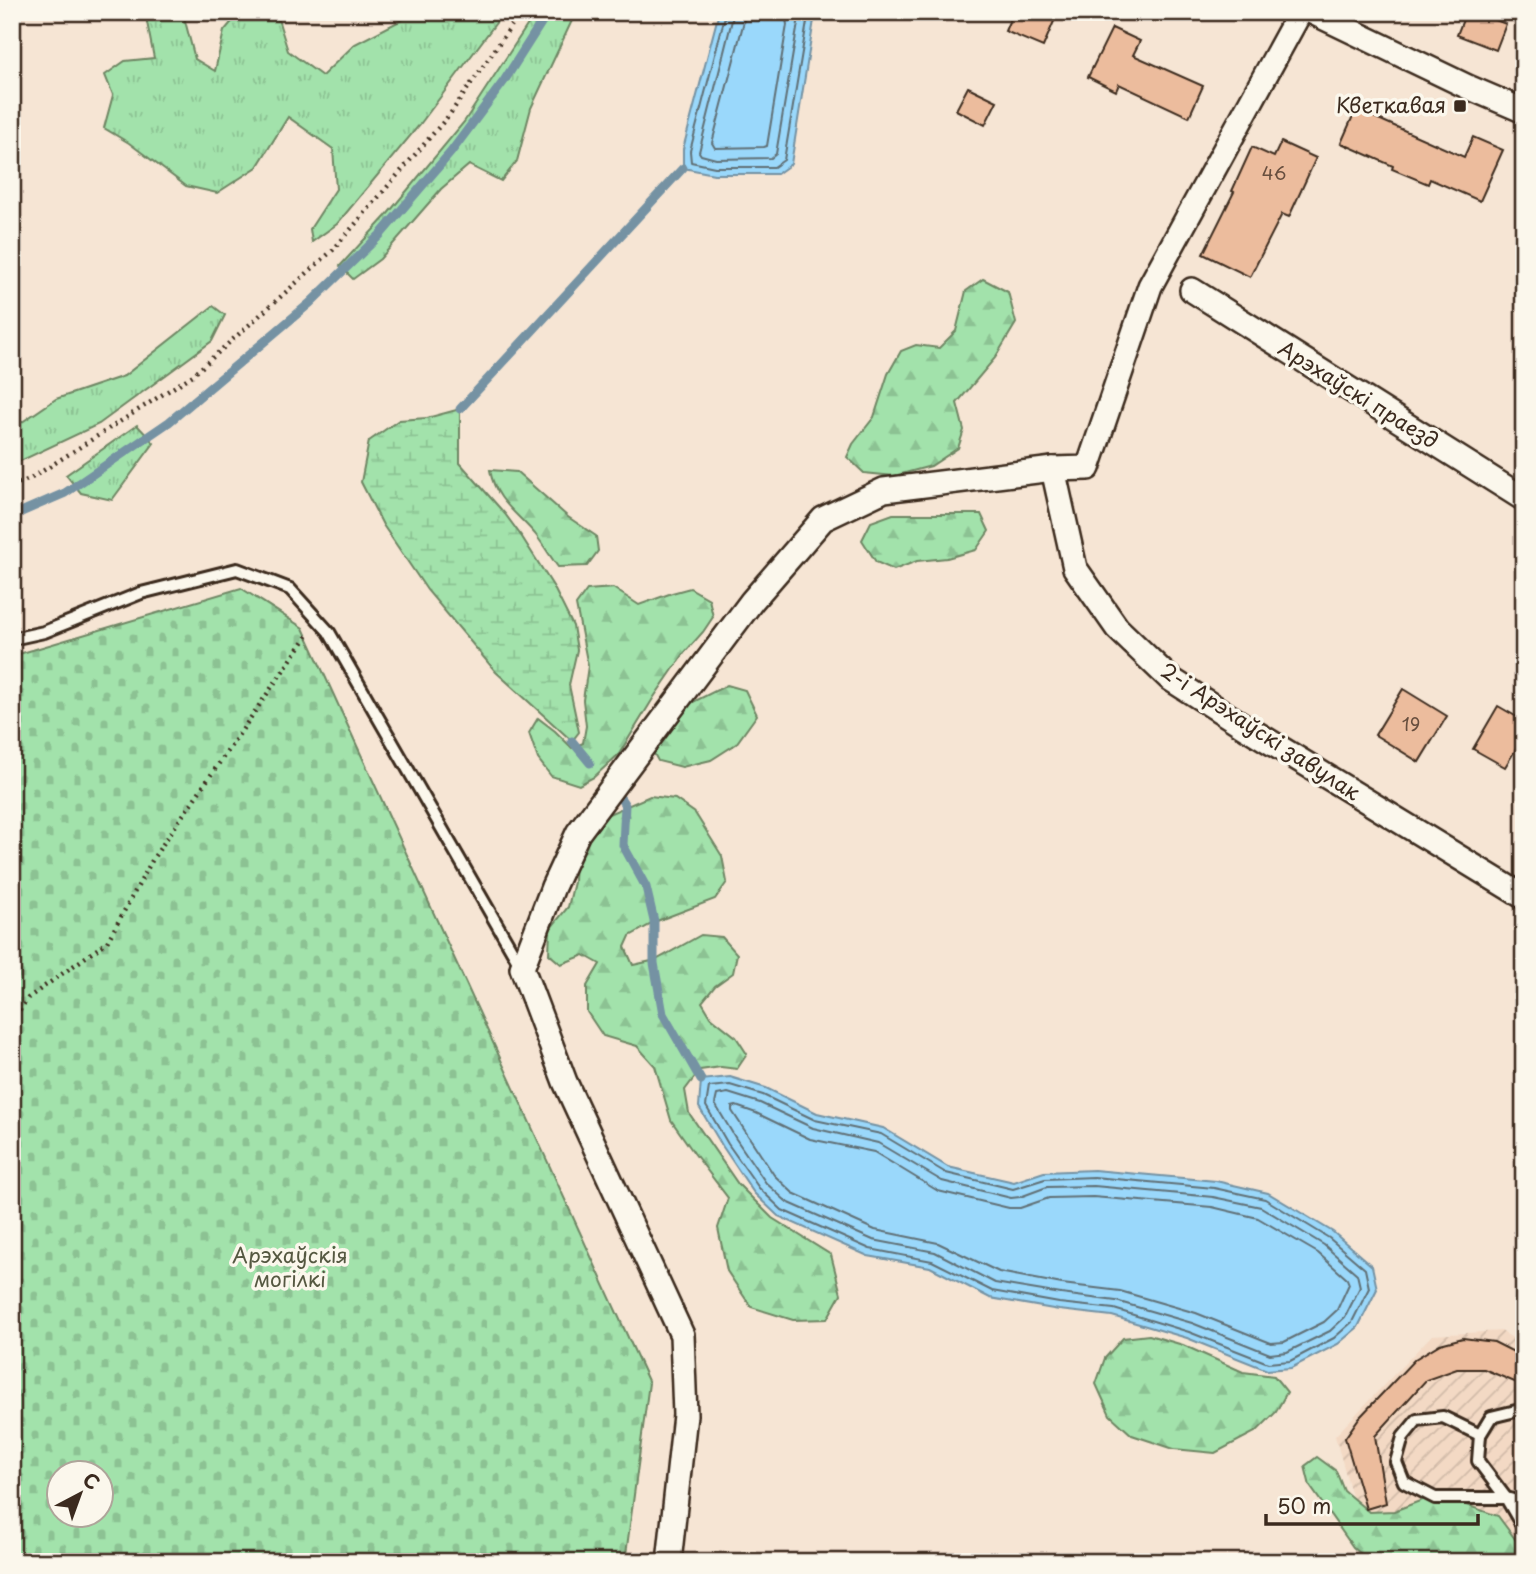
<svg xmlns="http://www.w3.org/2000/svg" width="1536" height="1574" viewBox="0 0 1536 1574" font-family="'Playpen Sans',sans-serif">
  <defs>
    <pattern id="industrial-furrows" width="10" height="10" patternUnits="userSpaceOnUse" patternTransform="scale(1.75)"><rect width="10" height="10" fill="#f3d9c4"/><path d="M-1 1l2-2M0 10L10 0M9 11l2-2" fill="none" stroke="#d1baa8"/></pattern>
    <pattern id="grass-tufts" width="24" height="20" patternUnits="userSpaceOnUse" patternTransform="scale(1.75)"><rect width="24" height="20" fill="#a2e2ab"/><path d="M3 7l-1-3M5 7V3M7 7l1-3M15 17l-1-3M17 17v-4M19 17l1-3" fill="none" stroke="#8cc293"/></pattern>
    <pattern id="forest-firs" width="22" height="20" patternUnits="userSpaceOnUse" patternTransform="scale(1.75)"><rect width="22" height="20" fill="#a2e2ab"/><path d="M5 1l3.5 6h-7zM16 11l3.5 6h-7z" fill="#8cc293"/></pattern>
    <pattern id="wetland-marsh" width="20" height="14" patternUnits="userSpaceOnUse" patternTransform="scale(1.75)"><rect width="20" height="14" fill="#a2e2ab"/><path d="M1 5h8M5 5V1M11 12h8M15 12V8" fill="none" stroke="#8cc293"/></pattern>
    <pattern id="cemetery-stones" width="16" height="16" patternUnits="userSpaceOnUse" patternTransform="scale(1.75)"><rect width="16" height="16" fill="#a2e2ab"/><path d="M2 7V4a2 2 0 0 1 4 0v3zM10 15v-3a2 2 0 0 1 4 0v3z" fill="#8cc293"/></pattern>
  </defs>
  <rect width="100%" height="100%" fill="#f6e5d4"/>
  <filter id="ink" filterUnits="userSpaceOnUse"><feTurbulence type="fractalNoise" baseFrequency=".0143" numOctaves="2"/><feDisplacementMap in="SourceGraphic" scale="14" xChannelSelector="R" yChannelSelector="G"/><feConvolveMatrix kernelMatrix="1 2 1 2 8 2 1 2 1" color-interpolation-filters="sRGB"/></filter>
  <g filter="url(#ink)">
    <!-- industrial -->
    <path fill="url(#industrial-furrows)" d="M1501 1331 1524 1345V1562L1357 1514 1335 1436 1432 1335Z"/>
    <!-- grass -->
    <g fill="url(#grass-tufts)" stroke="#6e8664" stroke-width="2">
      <path d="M145 12H186L184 17 195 59 215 71 224 31 240 12H268L278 19 288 51 322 76 355 44 417 12H504L421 123 337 224 312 242 310 229 336 189 333 149 288 117 257 167 217 193 186 186 129 143 104 128 113 95 105 75 125 61 154 58Z"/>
      <path d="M536 12H576L531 108 517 161 501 181 469 165 441 189 380 259 353 279 340 266 386 216 464 122Z"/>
      <path d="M213 306 225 315 212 341 99 424 12 465V429L56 399 124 376Z"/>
      <path d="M137 425 154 443 112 500 81 493 66 475Z"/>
    </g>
    <!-- forest -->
    <g fill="url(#forest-firs)" stroke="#6e8664" stroke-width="2">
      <path d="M983 279 1008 292 1016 323 995 358 957 403 964 430 958 448 931 466 894 476 864 473 847 457 853 444 874 417 888 374 901 351 916 345 939 348 956 331 966 291Z"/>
      <path d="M490 470 517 472 568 517 596 536 598 551 587 566 558 567C550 556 543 544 535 534 516 512 495 500 490 470Z"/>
      <path d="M893 514H981L989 531 976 550 947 558 917 561 894 570 876 562 862 540 871 522Z"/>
      <path d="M613 588 639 605 672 593 690 588 709 599 713 617 703 632 685 652 654 697 619 754 594 777 579 785 551 776 538 759 529 733 538 718 555 731 572 748 583 743 586 726 583 700 588 666 576 605 587 590Z"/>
      <path d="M727 685 745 690 757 715 736 744 711 760 682 767 658 761 651 748 683 707Z"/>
      <path d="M650 796 675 799 695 813 722 856 727 882 715 899 657 921 630 936 625 947 633 965 656 960 701 935 722 937 737 954 733 973 715 986 702 1002 711 1017 736 1037 747 1054 737 1069 721 1067 700 1070 685 1090 689 1113 738 1184 772 1218 831 1255 841 1294 827 1319 793 1320 751 1307 727 1271 718 1228 728 1198 694 1153 671 1120 655 1066 637 1046 603 1036 587 1012V986L600 964 584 955 561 964 549 954 550 929 568 907 574 882 575 855 597 819Z"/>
      <path d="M1149 1335 1183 1345 1243 1372 1274 1376 1287 1392 1276 1412 1257 1431 1215 1453 1174 1449 1132 1435 1110 1415 1096 1384 1105 1358 1123 1338Z"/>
      <path d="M1317 1457 1336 1471 1344 1491 1369 1512 1394 1511 1425 1499 1466 1505 1498 1516 1524 1551V1562H1370L1353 1547 1310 1486 1305 1466Z"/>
    </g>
    <!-- wetland -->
    <path fill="url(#wetland-marsh)" stroke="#6e8664" stroke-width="2" d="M460 409V463L505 514 522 537 553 586 573 626 577 650 569 685 579 732 572 741 496 672 427 590 383 525 361 482 369 441 399 420 427 418Z"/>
    <!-- cemetery -->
    <path fill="url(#cemetery-stones)" stroke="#6e8664" stroke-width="2" fill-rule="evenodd" d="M241 588 303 628 649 1383 625 1562H12V656ZM60 1472H102V1514H60Z"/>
    <!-- water -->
    <g fill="#9ad8fb" stroke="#7492a3" stroke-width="2">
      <path d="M719 12H810L814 20 791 164 777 174H714L683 168V149Z"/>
      <path d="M730 1077 766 1088 817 1113 883 1128 948 1167 1014 1182 1044 1172 1094 1170 1216 1181 1268 1193 1333 1232 1372 1266 1377 1289 1358 1327 1338 1344 1291 1368 1267 1370 1187 1338 1112 1316 1059 1310 990 1298 930 1267 868 1256 778 1216 754 1193 723 1147 699 1107 701 1080Z"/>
    </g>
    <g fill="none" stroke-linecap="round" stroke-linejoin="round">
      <!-- shore -->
      <g stroke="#617076" stroke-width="2">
        <path d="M726 12 690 151 691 162 715 167H774L784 160 807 22 805 12"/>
        <path d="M734 12 699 152 701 155 716 159 771 158 776 154 798 23 796 12"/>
        <path d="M745 12 744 21 712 143 715 148 764 147 767 146 787 25 785 12"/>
        <path d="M730 1085 763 1095 815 1120 881 1134 946 1173 1013 1189 1045 1179 1094 1177 1214 1188 1265 1199 1329 1238 1365 1269 1369 1288 1352 1322 1334 1338 1290 1361 1268 1363 1189 1332 1114 1309 1059 1303 992 1291 932 1261 870 1249 782 1210 759 1188 728 1144 706 1106 709 1087Z"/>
        <path d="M728 1093 760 1103 813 1128 878 1143 942 1181 1011 1198 1020 1197 1047 1187 1094 1186 1213 1197 1261 1207 1324 1245 1357 1274 1360 1287 1345 1317 1330 1331 1287 1352 1270 1354 1192 1323 1116 1301 1061 1294 995 1283 935 1252 873 1240 787 1202 766 1183 736 1139 715 1104 717 1095Z"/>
        <path d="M732 1107 736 1106 756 1113 810 1139 874 1152 938 1191 1009 1208H1020L1049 1198 1093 1197 1212 1207 1258 1218 1318 1253 1347 1279 1349 1284 1337 1310 1324 1322 1284 1342 1271 1343 1196 1313 1120 1291 1062 1284 999 1272 938 1243 875 1230 793 1193 774 1175 732 1111Z"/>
      </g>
      <!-- stream -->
      <g stroke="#7492a3" stroke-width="9">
        <path d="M460 409 683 168"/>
        <path d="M12 516 65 493 169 422 310 303 380 235 451 152 504 81 548 12"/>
        <path d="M572 741 590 763"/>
        <path d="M615 790 625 805 623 845 646 887 654 921V963L663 1014 701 1080"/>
      </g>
    </g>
    <!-- building -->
    <g fill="#ecbc9d" stroke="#3b2a1e" stroke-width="2">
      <path d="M1013 12H1058L1043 47 1005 31Z"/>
      <path d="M1466 12H1475L1506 24 1496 50 1457 35Z"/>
      <path d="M1112 28 1140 41 1133 55 1203 86 1189 117 1119 84 1116 91 1088 77Z"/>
      <path d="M968 87 997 101 985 125 956 110Z"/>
      <path d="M1356 109 1464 157 1473 137 1503 150 1480 201 1430 179 1428 184 1392 169 1393 166 1341 143Z"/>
      <path d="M1281 142 1316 158 1289 217 1282 214 1250 277 1203 254 1234 192 1232 191 1252 147 1274 157Z"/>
      <path d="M1403 689 1447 716 1419 762 1375 735Z"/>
      <path d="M1498 706 1524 721V736L1505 767 1473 749Z"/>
      <path d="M1463 1338 1494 1342 1524 1357V1386L1484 1369H1457L1426 1380 1375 1436 1386 1503 1366 1509 1345 1438 1359 1418 1415 1359 1440 1344Z"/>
    </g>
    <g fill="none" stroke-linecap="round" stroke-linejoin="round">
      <!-- service casing -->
      <g stroke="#3b2a1e" stroke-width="16">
        <g id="service">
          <path d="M12 639 44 632 141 593 237 569 290 589 329 632 522 968"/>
          <path d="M1524 1409 1491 1417 1480 1435 1478 1461 1506 1498 1524 1503"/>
          <path d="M1480 1435 1443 1417 1417 1420 1403 1437 1396 1462 1404 1482 1435 1498H1506L1524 1529"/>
        </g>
      </g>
      <!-- minor casing -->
      <g stroke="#3b2a1e" stroke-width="28">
        <g id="minor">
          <path d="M1312 12 1468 87 1524 111"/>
          <path d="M1192 290 1524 499"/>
          <path d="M1053 469 1075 568 1117 628 1169 678 1244 726 1524 897"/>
          <path d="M669 1562 685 1415 682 1335 565 1082 522 968 553 887 578 833 752 601 823 519 884 490 1053 469 1088 468 1150 286 1300 12"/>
        </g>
      </g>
      <!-- path -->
      <g stroke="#3b2a1e" stroke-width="4.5" stroke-dasharray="2 5" stroke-linecap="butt">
        <path d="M12 486 30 479 193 375 333 250 450 114 521 12"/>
        <path d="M12 1022 28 998 107 942 154 857 308 635"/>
      </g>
      <!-- service -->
      <use href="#service" stroke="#fbf7ec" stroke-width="10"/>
      <!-- minor -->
      <use href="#minor" stroke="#fbf7ec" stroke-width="23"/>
    </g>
  </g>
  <!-- markers -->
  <rect fill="#3b2a1e" stroke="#fbf7ec" stroke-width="2.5" x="1453" y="99" width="14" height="14" rx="3.5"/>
  <g text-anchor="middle" stroke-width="7" stroke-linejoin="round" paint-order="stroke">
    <!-- number labels -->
    <g font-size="18" fill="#674e3e">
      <text x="1274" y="180">46</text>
      <text x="1411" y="731">19</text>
    </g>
    <!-- poi labels -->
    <g font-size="21" fill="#3b2a1e" stroke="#fbf7ec" text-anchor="end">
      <text x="1446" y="113">Кветкавая</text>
    </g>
    <!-- street labels -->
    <g font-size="21" fill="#3b2a1e" stroke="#fbf7ec">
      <text transform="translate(1358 395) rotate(32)" y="7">Арэхаўскі праезд</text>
      <text transform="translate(1260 732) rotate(33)" y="7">2-і Арэхаўскі завулак</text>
    </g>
    <!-- park labels -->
    <g font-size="21" fill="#555841" stroke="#fbf7ec">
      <text x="290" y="1263">Арэхаўскія<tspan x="290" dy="24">могілкі</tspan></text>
    </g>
  </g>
  <!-- margin -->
  <rect width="1536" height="1574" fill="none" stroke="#fbf7ec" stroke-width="42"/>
  <rect x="21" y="21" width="1494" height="1532" fill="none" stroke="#3b2a1e" stroke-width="2.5" filter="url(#ink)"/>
  <!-- north arrow -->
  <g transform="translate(80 1494) rotate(41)"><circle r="33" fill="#fbf7ec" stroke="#aea59a" stroke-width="2"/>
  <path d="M0-5L12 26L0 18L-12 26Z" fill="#3b2a1e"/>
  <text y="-10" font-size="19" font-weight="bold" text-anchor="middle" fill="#3b2a1e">С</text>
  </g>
  <!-- scale -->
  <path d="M1266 1514v10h212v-10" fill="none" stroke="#3b2a1e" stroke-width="3.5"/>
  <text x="1277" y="1514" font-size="21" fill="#3b2a1e" stroke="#fbf7ec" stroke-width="5" paint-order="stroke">50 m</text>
</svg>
